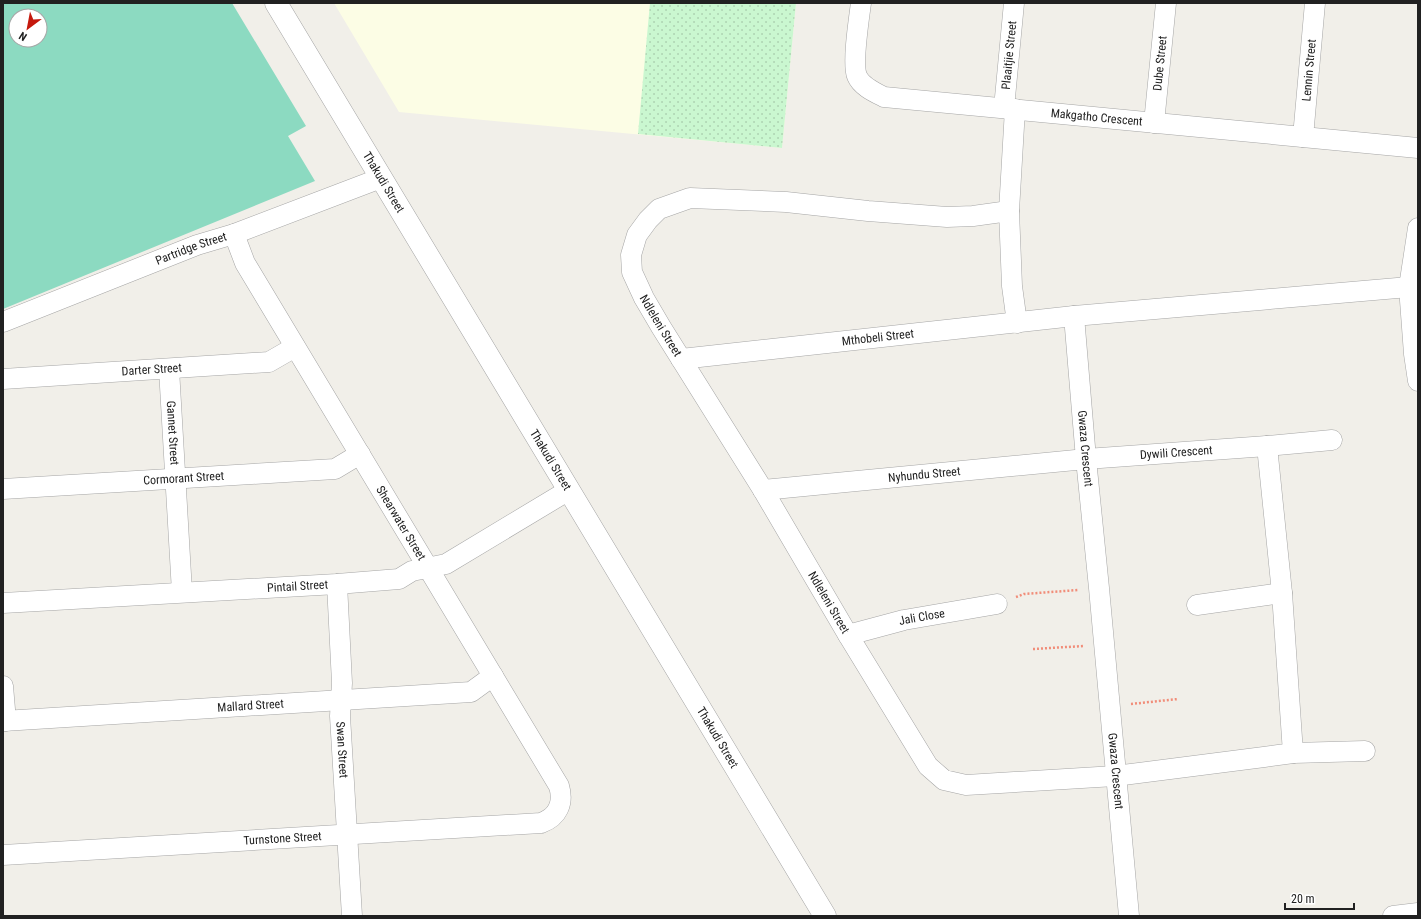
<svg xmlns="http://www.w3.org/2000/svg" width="1421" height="919" viewBox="0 0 1421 919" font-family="'Roboto Condensed',sans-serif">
  <defs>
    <pattern id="park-dots" width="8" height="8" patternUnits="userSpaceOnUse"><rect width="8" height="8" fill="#caf7d0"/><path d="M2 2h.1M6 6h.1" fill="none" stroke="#add3b2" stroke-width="1.8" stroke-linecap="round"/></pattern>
  </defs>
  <rect width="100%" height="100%" fill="#f1efe9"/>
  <!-- education -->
  <path fill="#fcfde5" d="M334 3H796L782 148 399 112Z"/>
  <!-- park -->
  <path fill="url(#park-dots)" d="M650 3H796L782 148 638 134Z"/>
  <!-- pitch -->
  <path fill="#8cdac1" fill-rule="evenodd" d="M3 3H232L306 126 288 136 315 181 3 309ZM16 16H40V40H16Z"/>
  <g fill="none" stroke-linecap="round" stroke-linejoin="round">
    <!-- minor casing -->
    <g stroke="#a5a5a5" stroke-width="21">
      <g id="minor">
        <path id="s1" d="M861 3C859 18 852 64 857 76 861 86 874 92 884 97L1418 148"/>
        <path id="s2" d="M1004 108 1014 3"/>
        <path d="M1015 109 1009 211 1012 286 1017 323"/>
        <path id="s3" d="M1154 123 1166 3"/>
        <path id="s4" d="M1303 137 1315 3"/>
        <path id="s5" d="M1009 211 973 216 947 217 868 211 786 202 690 198 659 209 648 220 637 235 631 255 632 272 644 298 661 327 763 490 848 635 928 766 944 780 966 785 1115 776 1264 757 1293 753 1282 593 1267 446"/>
        <path d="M1418 228 1409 287 1414 354 1418 381"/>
        <path id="s6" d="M1074 316 1086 459 1099 588 1129 916"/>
        <path id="s7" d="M3 322 197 245 234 234 381 178"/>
        <path id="s8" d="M681 359 1074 316 1409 287"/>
        <path id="s9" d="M169 369 182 592"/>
        <path id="s10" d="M3 379 269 362 295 347"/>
        <path id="s11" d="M3 489 335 469 360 454"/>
        <path id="s12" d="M763 490 1086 459 1267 446 1332 440"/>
        <path id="s13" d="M337 584 342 683 340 716 352 916"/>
        <path id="s14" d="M3 603 337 584 399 579 412 571 446 564 569 490"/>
        <path d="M1197 605 1282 593"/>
        <path id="s15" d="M848 635 904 620 997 604"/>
        <path d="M3 686 6 721"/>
        <path id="s16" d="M3 721 471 692 493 676"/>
        <path d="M1293 753 1365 751"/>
        <path id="s17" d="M3 855 541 823C558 817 564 803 559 786L245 263 234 234"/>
        <path d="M1393 916 1418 913"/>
      </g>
    </g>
    <!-- tertiary casing -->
    <g stroke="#a5a5a5" stroke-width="23">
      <g id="tertiary">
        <path id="s18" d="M276 3 825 916"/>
      </g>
    </g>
    <!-- path -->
    <g stroke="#f18d79" stroke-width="2.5" stroke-dasharray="2 2" stroke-linecap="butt">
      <path d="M1016 597 1024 594 1078 590"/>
      <path d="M1033 649 1084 646"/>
      <path d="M1131 704 1178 699"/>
    </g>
    <!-- minor -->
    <use href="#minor" stroke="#fff" stroke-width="20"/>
    <!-- tertiary -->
    <use href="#tertiary" stroke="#fff" stroke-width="22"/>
  </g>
  <g text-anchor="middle" stroke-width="3" stroke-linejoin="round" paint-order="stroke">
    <!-- street labels -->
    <g font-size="12" fill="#212121" stroke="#fff">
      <text dy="4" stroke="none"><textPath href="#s2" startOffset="53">Plaaitjie Street</textPath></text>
      <text dy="4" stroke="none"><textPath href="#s3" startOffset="60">Dube Street</textPath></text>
      <text dy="4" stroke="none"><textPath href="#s4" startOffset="67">Lennin Street</textPath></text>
      <text dy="4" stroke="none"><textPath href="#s1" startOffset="322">Makgatho Crescent</textPath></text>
      <text dy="4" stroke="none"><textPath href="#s18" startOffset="209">Thakudi Street</textPath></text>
      <text dy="4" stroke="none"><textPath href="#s7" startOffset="202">Partridge Street</textPath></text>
      <text dy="4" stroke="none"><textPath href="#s5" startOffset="486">Ndleleni Street</textPath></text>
      <text dy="4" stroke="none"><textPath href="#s8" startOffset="198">Mthobeli Street</textPath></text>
      <text dy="4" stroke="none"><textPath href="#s10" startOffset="149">Darter Street</textPath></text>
      <text dy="4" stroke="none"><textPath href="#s9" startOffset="64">Gannet Street</textPath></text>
      <text dy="4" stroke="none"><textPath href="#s6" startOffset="133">Gwaza Crescent</textPath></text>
      <text dy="4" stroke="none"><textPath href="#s12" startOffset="415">Dywili Crescent</textPath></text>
      <text dy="4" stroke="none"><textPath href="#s18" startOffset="533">Thakudi Street</textPath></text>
      <text dy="4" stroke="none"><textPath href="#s12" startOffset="162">Nyhundu Street</textPath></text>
      <text dy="4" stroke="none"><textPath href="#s11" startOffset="181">Cormorant Street</textPath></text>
      <text transform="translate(401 523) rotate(59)" y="4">Shearwater Street</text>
      <text dy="4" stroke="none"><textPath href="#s14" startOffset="295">Pintail Street</textPath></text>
      <text dy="4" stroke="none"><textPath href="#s5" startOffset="810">Ndleleni Street</textPath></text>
      <text dy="4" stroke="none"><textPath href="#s15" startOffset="76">Jali Close</textPath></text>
      <text dy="4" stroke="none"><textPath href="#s16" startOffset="248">Mallard Street</textPath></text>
      <text dy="4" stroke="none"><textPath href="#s18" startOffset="857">Thakudi Street</textPath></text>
      <text dy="4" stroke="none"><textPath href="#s13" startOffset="166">Swan Street</textPath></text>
      <text dy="4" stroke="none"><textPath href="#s6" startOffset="457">Gwaza Crescent</textPath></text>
      <text dy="4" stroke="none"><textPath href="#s17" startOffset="280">Turnstone Street</textPath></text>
    </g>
  </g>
  <!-- border -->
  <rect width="1421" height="919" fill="none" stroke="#212121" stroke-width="8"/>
  <!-- north arrow -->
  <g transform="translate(28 28) rotate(212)"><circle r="19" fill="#ffffff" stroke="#a6a6a6"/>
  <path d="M0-3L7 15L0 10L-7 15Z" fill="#c5190d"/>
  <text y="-6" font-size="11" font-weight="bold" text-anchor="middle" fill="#212121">N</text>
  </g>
  <!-- scale -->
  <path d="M1285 903v6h69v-6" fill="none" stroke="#212121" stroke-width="2"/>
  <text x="1291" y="903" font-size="12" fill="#212121" stroke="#ffffff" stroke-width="3" paint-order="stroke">20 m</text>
</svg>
